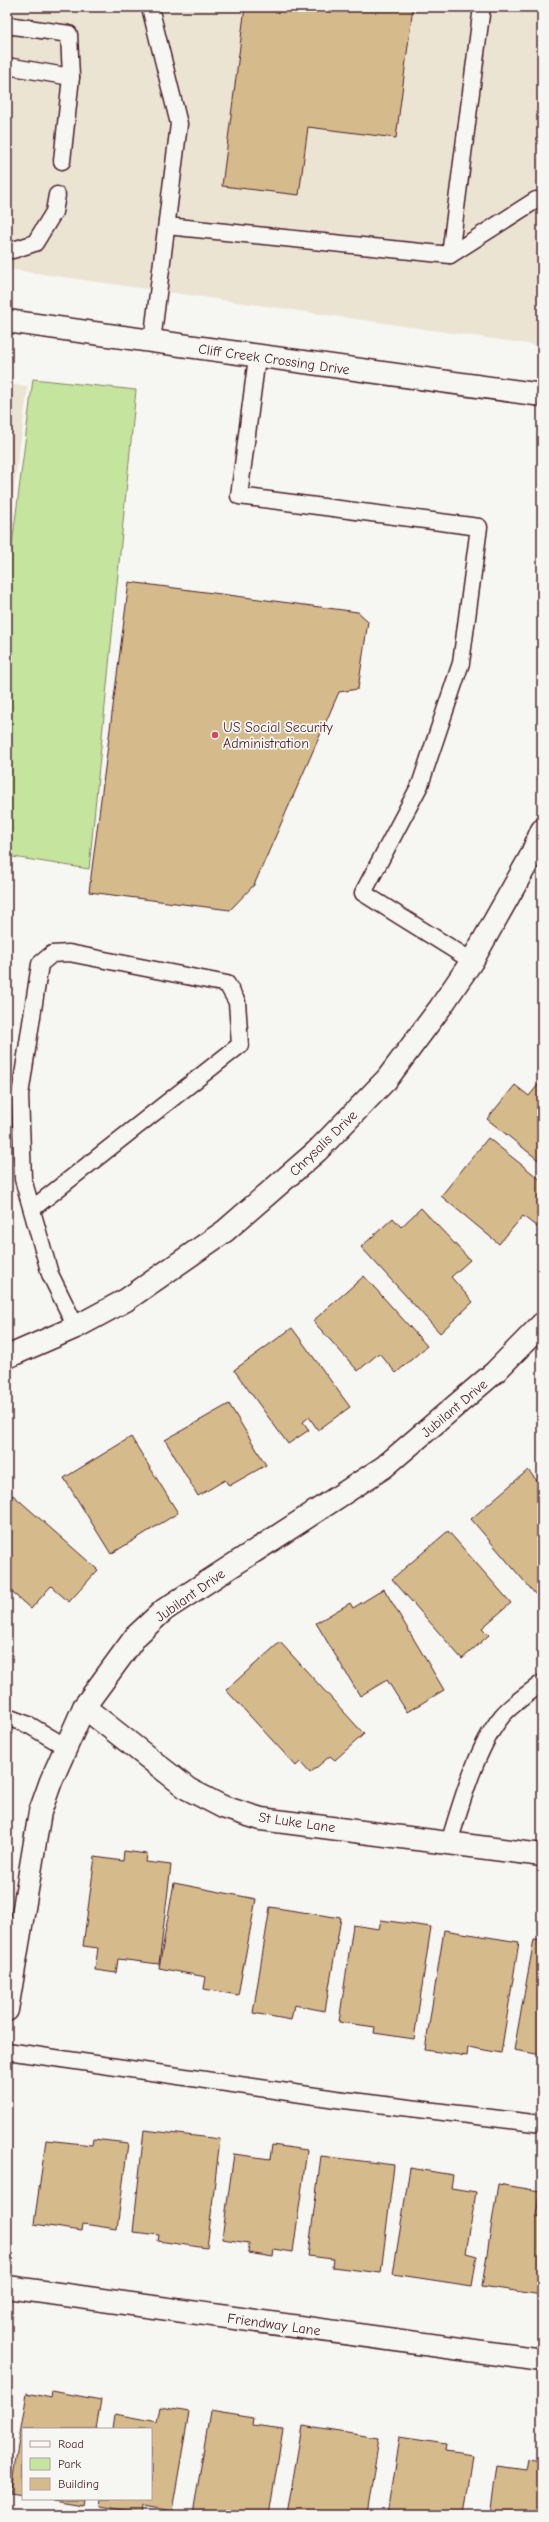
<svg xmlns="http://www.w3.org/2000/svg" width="549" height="2522" viewBox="0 0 549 2522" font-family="'Comic Neue',sans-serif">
  <rect width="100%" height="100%" fill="#f6f6f2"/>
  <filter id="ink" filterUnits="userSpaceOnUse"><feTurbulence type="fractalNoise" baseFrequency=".025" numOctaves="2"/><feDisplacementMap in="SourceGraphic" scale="8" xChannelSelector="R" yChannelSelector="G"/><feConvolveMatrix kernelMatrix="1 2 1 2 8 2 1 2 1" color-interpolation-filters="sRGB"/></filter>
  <g filter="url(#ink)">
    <!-- built -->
    <g fill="#ece4d3">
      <path d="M7 7H542V346L7 269Z"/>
      <path d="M7 384 28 386 7 541Z"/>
    </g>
    <!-- green -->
    <path fill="#c5e49d" stroke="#888264" d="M33 379 136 390 89 869 7 856V585Z"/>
    <!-- building -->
    <g fill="#d5bb8b" stroke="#4a1f2b">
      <path d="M245 7H413L396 138 308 127 299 195 222 186Z"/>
      <path d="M129 582 358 612 368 621 358 689 339 692 254 885 230 910 89 892Z"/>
      <path d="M542 1080V1163L487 1119 515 1085 529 1096Z"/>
      <path d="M488 1138 542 1181V1231L523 1216 499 1244 441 1196Z"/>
      <path d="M421 1208 470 1260 451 1277 473 1302 440 1333 361 1247 393 1218 401 1227Z"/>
      <path d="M364 1276 427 1346 396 1373 379 1353 358 1371 313 1321Z"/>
      <path d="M292 1328 350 1407 318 1430 309 1417 303 1422 309 1430 288 1444 234 1370Z"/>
      <path d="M229 1404 266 1465 229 1486 225 1480 198 1496 165 1440Z"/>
      <path d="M131 1437 178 1513 111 1554 64 1478Z"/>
      <path d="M528 1470 542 1487V1602L471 1519Z"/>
      <path d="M13 1495 98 1570 69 1602 51 1586 31 1609 7 1588V1502Z"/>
      <path d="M448 1531 511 1603 482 1628 489 1635 462 1659 392 1579Z"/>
      <path d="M384 1589 444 1690 407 1712 387 1680 360 1696 316 1623 350 1603 353 1608Z"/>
      <path d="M280 1642 364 1734 335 1760 330 1756 310 1773 300 1762 296 1766 226 1690Z"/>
      <path d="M124 1851 147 1854 146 1862 171 1865 159 1964 118 1959 116 1973 95 1970 98 1948 83 1946 95 1857 123 1861Z"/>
      <path d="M174 1883 256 1899 238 1995 204 1989 206 1977 159 1968Z"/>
      <path d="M270 1907 341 1918 325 2011 294 2005 291 2020 253 2013Z"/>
      <path d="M381 1920 431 1927 414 2039 374 2033 375 2027 339 2022 353 1925 379 1929Z"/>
      <path d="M444 1930 519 1942 501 2053 468 2047 467 2056 425 2050Z"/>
      <path d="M534 1940 542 1941V2055L514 2050Z"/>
      <path d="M144 2130 220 2139 207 2248 158 2241 159 2235 133 2232Z"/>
      <path d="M93 2139 128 2143 117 2229 83 2224 82 2231 34 2224 46 2140 92 2145Z"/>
      <path d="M272 2145 307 2150 293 2252 274 2249 273 2257 248 2253 249 2243 222 2239 234 2154 270 2159Z"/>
      <path d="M321 2156 394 2165 381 2273 332 2267 333 2259 308 2256Z"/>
      <path d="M410 2168 453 2175 451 2188 476 2192 466 2253 477 2256 472 2286 393 2274Z"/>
      <path d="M498 2184 540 2191 536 2216 542 2217V2295L482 2286Z"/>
      <path d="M52 2391 101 2400 96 2429H23V2495L10 2493 27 2393 51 2398Z"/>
      <path d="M160 2407 189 2412 172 2511 143 2506 142 2514 99 2507 100 2499H151V2429H113L115 2414 157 2422Z"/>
      <path d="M210 2411 254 2418 253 2425 283 2429 269 2515H193Z"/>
      <path d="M302 2426 379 2438 367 2515H287Z"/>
      <path d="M399 2437 446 2444 445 2451 473 2455 464 2515H387Z"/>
      <path d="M528 2459 542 2461V2515H490L497 2466 526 2470Z"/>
      <path d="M47 2499H84L83 2505Z"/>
    </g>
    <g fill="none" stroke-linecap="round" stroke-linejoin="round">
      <!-- service casing -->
      <g stroke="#4a1f2b" stroke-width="19">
        <g id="service">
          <path d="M150 7 179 124 152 342"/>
          <path d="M7 25 69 34 71 77 62 161"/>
          <path d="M7 66 71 77"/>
          <path d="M167 226 450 255 536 200 542 201"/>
          <path d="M7 250H13L35 243 54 212 57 195"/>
          <path d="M450 255 482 7"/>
          <path d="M257 357 239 496 479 527 461 663 420 785 363 893 472 961"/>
          <path d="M32 1209 240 1045 237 1002 227 984 69 953 52 954 40 964 20 1095 23 1179 50 1274 76 1327"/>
          <path d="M7 1717 29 1725 66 1747"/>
          <path d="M449 1843C461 1804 476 1748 502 1716 512 1704 529 1693 542 1683"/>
          <path d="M7 2051 336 2099 542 2124"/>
        </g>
      </g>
      <!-- minor casing -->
      <g stroke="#4a1f2b" stroke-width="25">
        <g id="minor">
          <path d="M84 1707 188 1789 223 1807 261 1819 542 1855"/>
          <path d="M7 2010 40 1812 51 1781 84 1707 136 1636 164 1610 384 1467 495 1372 542 1324"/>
          <path d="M7 2287 542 2360"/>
        </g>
      </g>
      <!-- tertiary casing -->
      <g stroke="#4a1f2b" stroke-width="25">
        <g id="tertiary">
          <path d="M7 321 542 395"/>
          <path d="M7 1357 76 1327 126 1300 225 1231 317 1151 387 1079 440 1008 472 961 530 858 542 830"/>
        </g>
      </g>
      <!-- service -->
      <use href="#service" stroke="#f6f6f2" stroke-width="16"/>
      <!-- minor -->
      <use href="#minor" stroke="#f6f6f2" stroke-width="22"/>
      <!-- tertiary -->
      <use href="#tertiary" stroke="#f6f6f2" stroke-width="22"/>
    </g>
  </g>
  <!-- markers -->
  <circle fill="#d1495b" stroke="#f6f6f2" stroke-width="1.5" cx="215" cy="735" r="4"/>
  <g text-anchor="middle" stroke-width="3.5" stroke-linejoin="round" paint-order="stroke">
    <!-- street labels -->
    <g font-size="14" fill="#4a1f2b" stroke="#f6f6f2">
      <text transform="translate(274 359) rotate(8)" y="5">Cliff Creek Crossing Drive</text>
      <text transform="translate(323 1143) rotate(-44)" y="5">Chrysalis Drive</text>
      <text transform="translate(454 1408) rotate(-40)" y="5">Jubilant Drive</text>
      <text transform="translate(190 1595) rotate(-35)" y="5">Jubilant Drive</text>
      <text transform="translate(297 1822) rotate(8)" y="5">St Luke Lane</text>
      <text transform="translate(274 2324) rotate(8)" y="5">Friendway Lane</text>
    </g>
    <!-- poi labels -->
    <g font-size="14" fill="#4a1f2b" stroke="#f6f6f2" text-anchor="start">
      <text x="223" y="732">US Social Security<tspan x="223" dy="16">Administration</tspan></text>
    </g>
  </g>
  <!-- margin -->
  <rect width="549" height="2522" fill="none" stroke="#f6f6f2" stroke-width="24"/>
  <rect x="12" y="12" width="525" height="2498" fill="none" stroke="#4a1f2b" stroke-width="1.5" filter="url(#ink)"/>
  <!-- legend -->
  <rect x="22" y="2428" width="130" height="72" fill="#f6f6f2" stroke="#b1a0a2"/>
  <rect x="30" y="2441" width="20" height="6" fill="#f6f6f2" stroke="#b1a0a2"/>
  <text x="58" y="2448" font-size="12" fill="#4a1f2b">Road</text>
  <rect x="30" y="2458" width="20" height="12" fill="#c5e49d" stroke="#b1a0a2"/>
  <text x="58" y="2468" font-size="12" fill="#4a1f2b">Park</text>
  <rect x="30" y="2478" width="20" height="12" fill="#d5bb8b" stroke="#b1a0a2"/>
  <text x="58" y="2488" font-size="12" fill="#4a1f2b">Building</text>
</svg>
